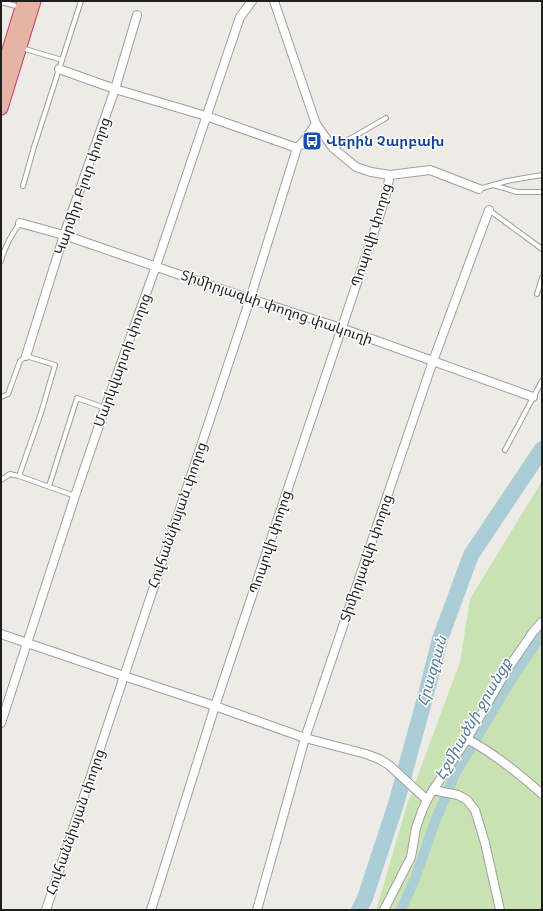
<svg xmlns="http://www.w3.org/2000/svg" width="543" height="911" viewBox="0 0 543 911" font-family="'Fira Sans','Noto Sans Armenian',sans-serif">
  <rect width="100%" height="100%" fill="#edebe5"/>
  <!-- grass -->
  <path fill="#c9e2b1" d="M542 481V910H376L407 805 460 662 470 599Z"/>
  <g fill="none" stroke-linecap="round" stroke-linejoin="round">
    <!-- canal -->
    <path stroke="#aacdd6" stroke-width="10" d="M401 910 415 879 434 824 455 774 516 672 542 635"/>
    <!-- river -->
    <path stroke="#aacdd6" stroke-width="16" d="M359 910 365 898 396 804 425 698 440 639 471 555 542 449"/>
    <!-- service casing -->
    <g stroke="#9f9f9f" stroke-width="6">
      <g id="service">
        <path d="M1 2 20 7"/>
        <path d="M22 48 62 60"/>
        <path d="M334 148 386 118"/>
        <path d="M493 185 517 192H542"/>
        <path d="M23 186 34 147 81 1"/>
        <path d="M479 189 507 181 542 175"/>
        <path d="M489 210 542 249"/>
        <path d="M1 261C5 246 11 235 20 223"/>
        <path d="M537 294 542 278"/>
        <path d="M1 397 8 394 20 361 26 356 55 365 41 413 19 476"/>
        <path d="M505 450 542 381"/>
        <path d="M1 480 10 474 19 476 75 496"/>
        <path d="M49 486 77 398 105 408"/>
      </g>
    </g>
    <!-- minor casing -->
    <g stroke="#9f9f9f" stroke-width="10">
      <g id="minor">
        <path d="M274 1 316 124 333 148 356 167 371 172 390 175 430 170 479 189"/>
        <path d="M59 69 115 89 206 116 297 148"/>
        <path d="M20 223 64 235 250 299 341 328 533 397"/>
        <path d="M26 356 64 235 115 89 137 15"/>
        <path d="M1 634 124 676 215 706 305 738 366 754 379 759 389 765 427 800"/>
        <path d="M1 723 75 496 105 408 156 266 240 17 252 1"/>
        <path d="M467 739C495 754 518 773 542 794"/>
        <path d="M433 790 458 795 467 800 475 810 485 843 500 910"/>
        <path d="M46 910 250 299 297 148 304 141 316 124"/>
        <path d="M151 910 215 706 382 208 386 194 390 175"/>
        <path d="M257 910 305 738 433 361 489 210"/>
        <path d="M384 910 411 857 416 828 422 811 427 800 433 790 467 739 507 670 533 632 542 622"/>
      </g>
    </g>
    <!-- trunk casing -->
    <g stroke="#c4396a" stroke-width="15">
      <g id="trunk">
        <path d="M1 76 24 1"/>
        <path d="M1 108 34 1"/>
      </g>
    </g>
    <!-- service -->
    <use href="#service" stroke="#fff" stroke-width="4"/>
    <!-- minor -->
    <use href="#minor" stroke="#fff" stroke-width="8"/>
    <!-- trunk -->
    <use href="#trunk" stroke="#e6b3a5" stroke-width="13"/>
  </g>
  <!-- icons -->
  <defs>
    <g id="bus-square" transform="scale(1)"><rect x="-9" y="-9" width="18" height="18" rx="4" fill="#1a4fb4" stroke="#fff"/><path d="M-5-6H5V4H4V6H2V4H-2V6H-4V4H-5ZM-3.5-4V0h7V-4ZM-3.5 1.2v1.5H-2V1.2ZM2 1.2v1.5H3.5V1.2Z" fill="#fff"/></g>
  </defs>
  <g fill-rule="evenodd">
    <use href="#bus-square" x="312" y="141"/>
  </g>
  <g text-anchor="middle" stroke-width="3" stroke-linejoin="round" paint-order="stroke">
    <!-- transit labels -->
    <g font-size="14" font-weight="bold" fill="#164399" stroke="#fff" text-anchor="start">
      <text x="326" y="146">Վերին Չարբախ</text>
    </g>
    <!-- street labels -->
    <g font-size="14" fill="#1e1e1e" stroke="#fff">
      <text transform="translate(82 186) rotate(-71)" y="5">Կարմիր Բլուր փողոց</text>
      <text transform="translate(371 235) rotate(-73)" y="5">Պոպովի փողոց</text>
      <text transform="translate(277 307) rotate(19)" y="5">Տիմիրյազևի փողոց փակուղի</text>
      <text transform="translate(122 360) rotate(-70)" y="5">Մարկվարտի փողոց</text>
      <text transform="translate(177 515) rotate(-71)" y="5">Հովհաննիսյան փողոց</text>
      <text transform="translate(270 542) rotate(-72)" y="5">Պոպովի փողոց</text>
      <text transform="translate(366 558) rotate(-71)" y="5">Տիմիրյազևի փողոց</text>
      <text transform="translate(75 822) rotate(-71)" y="5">Հովհաննիսյան փողոց</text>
    </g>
    <!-- water labels -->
    <g font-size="15" font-style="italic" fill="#53779b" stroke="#fff">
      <text transform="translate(432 671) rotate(-74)" y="5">Հրազդան</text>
      <text transform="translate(473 719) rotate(-60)" y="5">Էջմիածնի ջրանցք</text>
    </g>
  </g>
  <!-- border -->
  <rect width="543" height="911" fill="none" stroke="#1e1e1e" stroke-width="4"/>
</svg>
